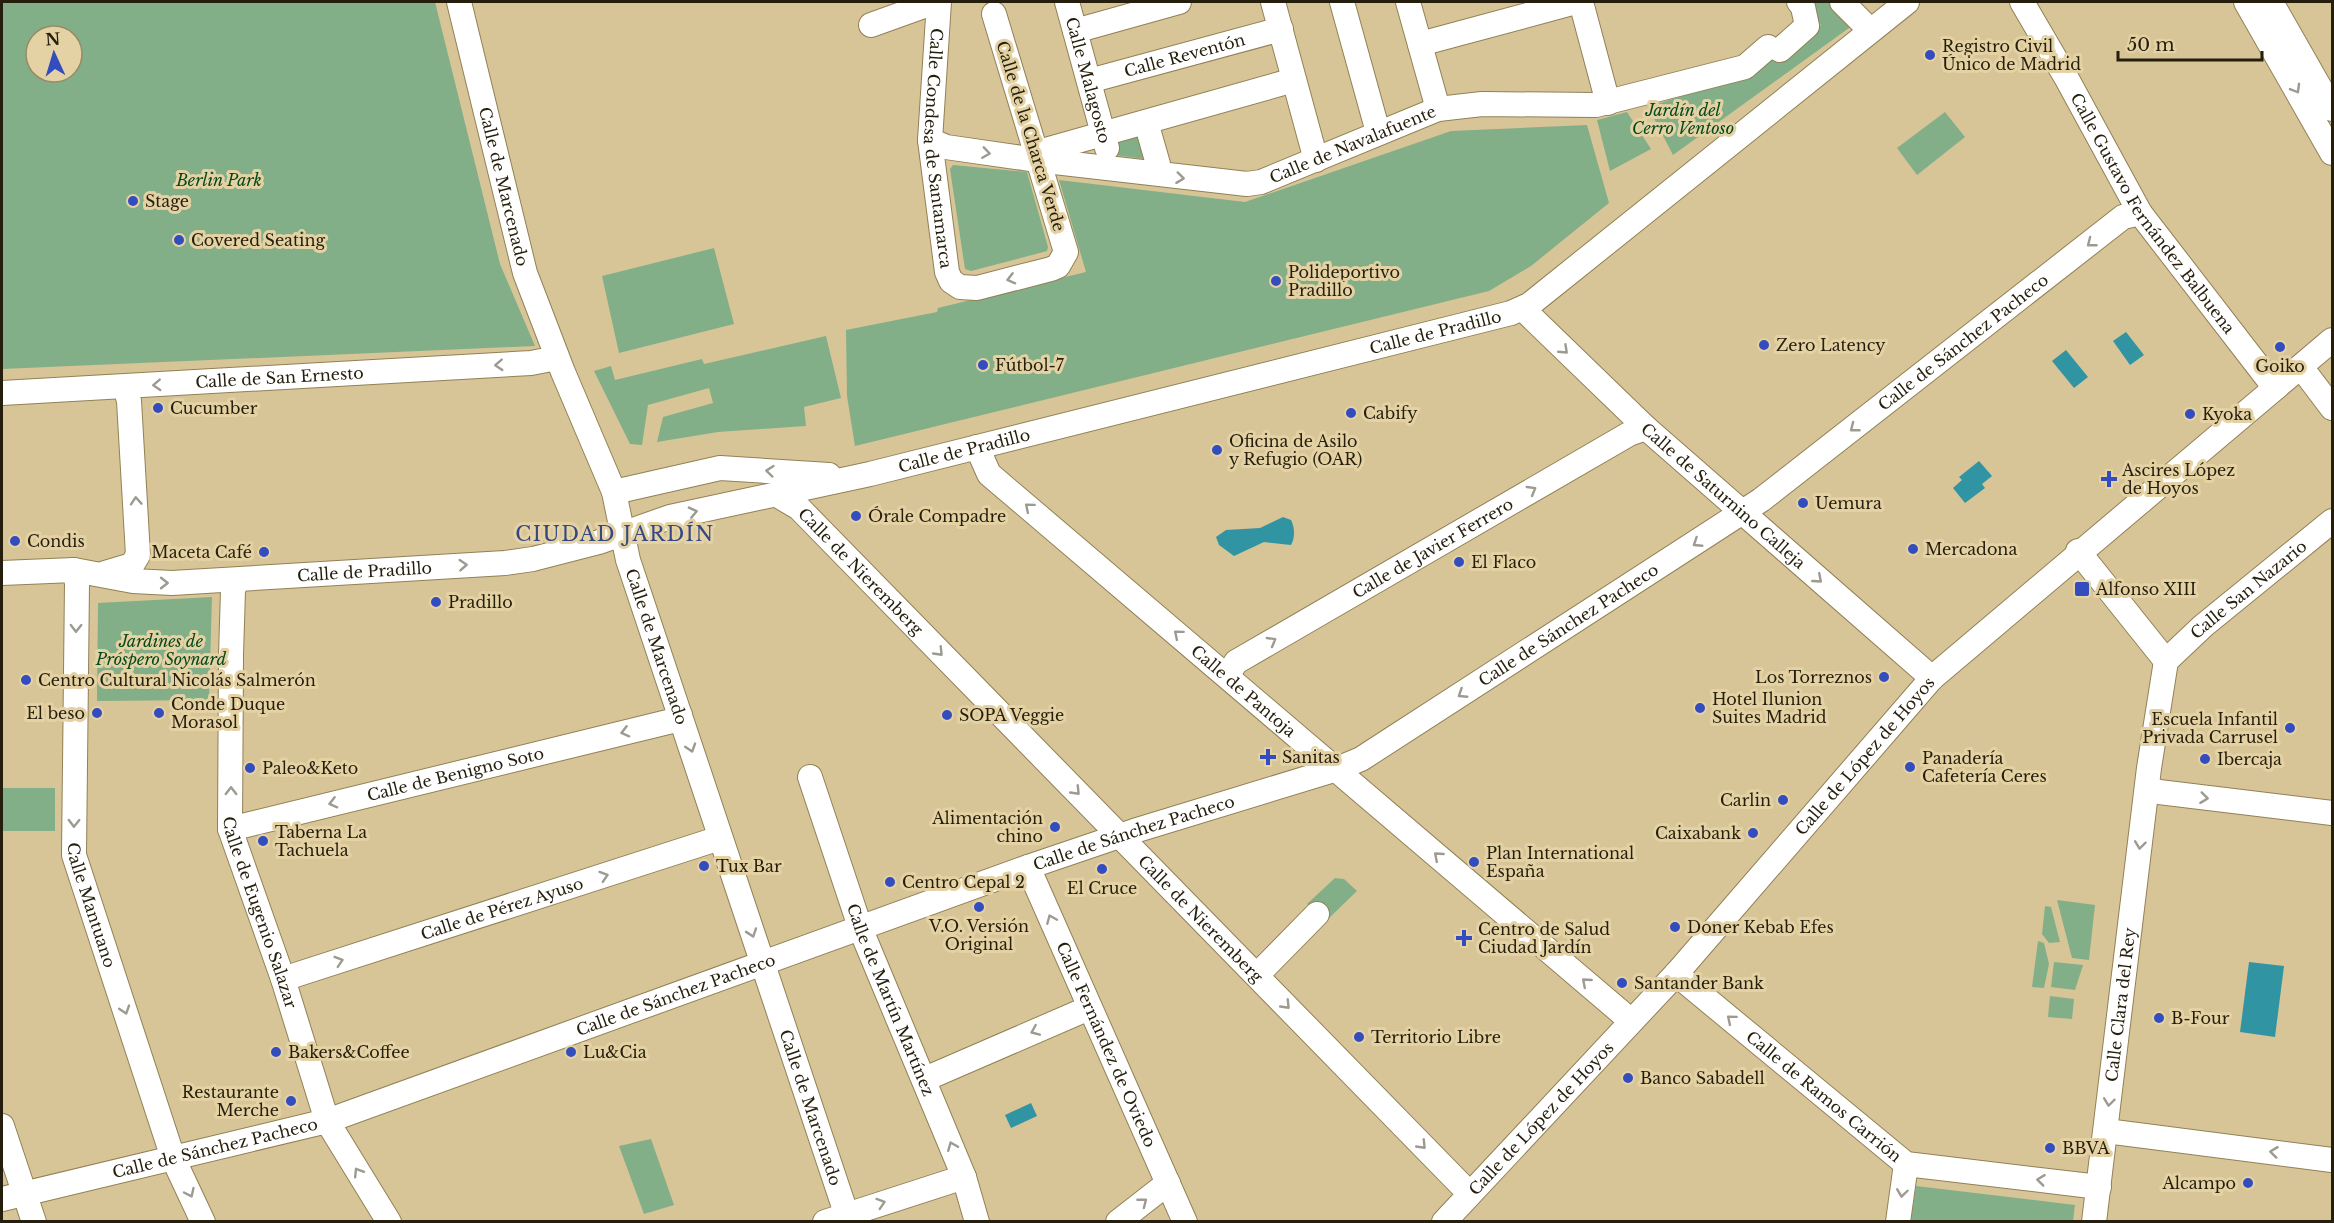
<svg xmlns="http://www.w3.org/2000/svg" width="2334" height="1223" viewBox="0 0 2334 1223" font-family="'Libre Baskerville',serif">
  <rect width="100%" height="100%" fill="#d7c597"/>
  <!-- green -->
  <g fill="#82af88" fill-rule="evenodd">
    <path d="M2 2H435L500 264 535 346 2 369ZM36 36H72V72H36Z"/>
    <path d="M1802 2H1843L1860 20 1673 155 1648 107 1753 73 1821 25Z"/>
    <path d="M1627 112 1651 149 1610 171 1597 120Z"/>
    <path d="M1945 112 1965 137 1917 175 1897 148Z"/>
    <path d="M1587 125 1609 203 1531 266 1489 291 855 446 847 396 846 330 937 312 938 308 1086 272 1059 180 1245 202 1451 131Z"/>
    <path d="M1142 129 1153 160 1114 155 1110 137Z"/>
    <path d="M953 165 1027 172 1048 247 1047 251 971 271 965 269 950 169Z"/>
    <path d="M714 248 734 324 619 353 602 276Z"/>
    <path d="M826 336 841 398 804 407 806 426 718 432 657 442 663 417 713 403 709 388 648 405 642 445 630 444 594 371 611 366 615 380 702 359 704 364Z"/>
    <path d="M212 597 209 700 97 701 98 603Z"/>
    <rect x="2" y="788" width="53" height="43"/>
    <path d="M1335 878 1344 879 1357 891 1327 920 1307 904Z"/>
    <path d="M2057 900 2095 905 2089 960 2072 958Z"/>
    <path d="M2045 906 2051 907 2060 942 2049 943 2042 934Z"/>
    <path d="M2038 941 2044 943 2049 964 2044 988 2032 987Z"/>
    <path d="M2054 962 2083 965 2075 990 2051 987Z"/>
    <path d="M2050 996 2074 999 2072 1019 2048 1017Z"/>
    <path d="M651 1139 674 1205 644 1214 619 1146Z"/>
    <path d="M1916 1186 2075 1205 2073 1221H1911Z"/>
  </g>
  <!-- water -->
  <g fill="#3194a3">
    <path d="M2126 332 2144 355 2130 365 2113 341Z"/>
    <path d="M2066 350 2088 377 2074 388 2052 361Z"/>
    <path d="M1979 461 1992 476 1982 484 1985 488 1965 503 1953 488 1962 480 1959 477Z"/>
    <path d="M1283 517 1291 520C1295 528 1295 538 1291 545L1264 542 1234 556 1219 545 1216 537 1226 530 1260 528Z"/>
    <path d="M2249 962 2284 966 2275 1037 2240 1032Z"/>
    <path d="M1031 1103 1037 1116 1011 1128 1005 1115Z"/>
  </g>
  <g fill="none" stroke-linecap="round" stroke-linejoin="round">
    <!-- minor casing -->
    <g stroke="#928156" stroke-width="26">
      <g id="minor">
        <path id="s1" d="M459 2 525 273 563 372 614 492 628 560 849 1222"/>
        <path id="s2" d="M939 2 930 140 947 272 951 281 960 287 977 288 1051 269 1058 266 1066 252 994 14"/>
        <path id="s3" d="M1067 2 1107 148"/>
        <path d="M1273 2 1316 160"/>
        <path d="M1342 2 1378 132"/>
        <path d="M1408 2 1438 109"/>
        <path d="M1581 2 1608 103"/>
        <path d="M1842 2 1864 24"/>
        <path id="s4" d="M2022 2 2067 79 2140 213 2275 388"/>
        <path d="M2246 2 2332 153"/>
        <path d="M2271 2 2332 109"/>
        <path d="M871 25 935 2"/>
        <path d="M1075 31 1179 2"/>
        <path d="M1420 44 1576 2"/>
        <path d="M1780 50 1807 26 1803 7 1799 2"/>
        <path id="s5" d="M1089 81 1281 29"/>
        <path d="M1146 122 1158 164"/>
        <path id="s6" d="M930 140 946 147 1037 160 1247 184 1261 182 1438 109 1482 104 1596 105 1745 67 1768 47"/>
        <path d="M1049 149 1294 80"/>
        <path id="s7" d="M1523 309 1646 428 1932 678"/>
        <path d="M2301 367 2332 408"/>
        <path id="s8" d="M2 393 531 363 557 358"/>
        <path id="s9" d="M977 447 989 474 1630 1020"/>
        <path d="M614 492 720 468 829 475"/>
        <path id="s10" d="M777 495 799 508 1469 1193"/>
        <path d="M2078 551 2166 661"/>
        <path id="s11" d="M74 570 77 583 74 855 173 1158 203 1222"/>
        <path id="s12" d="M2 573 74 570 133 581 172 583 505 563 533 559 599 542 670 517 870 474 1511 313 1529 305 1907 2"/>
        <path d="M105 573 132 565 138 555 129 401 125 387"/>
        <path id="s13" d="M237 580 233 590 231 655 230 829 283 979 327 1121 389 1222"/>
        <path id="s14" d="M1227 676 1236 662 1629 434 1646 428"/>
        <path id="s15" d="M810 777 861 930 964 1177 977 1222"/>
        <path d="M2147 787 2159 792 2332 813"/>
        <path id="s16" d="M230 829 672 721 680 715"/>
        <path id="s17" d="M1028 867 1185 1222"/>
        <path id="s18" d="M1676 974 1906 1164 2099 1187"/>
        <path d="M1257 975 1317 914"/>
        <path id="s19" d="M283 979 720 838"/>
        <path d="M925 1079 1089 1008"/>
        <path d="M2 1126 34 1222"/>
        <path d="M2106 1131 2332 1160"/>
        <path id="s20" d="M2 1199 327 1121 1028 867 1134 831 1337 769 1361 759 1761 500 2123 217 2140 213"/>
        <path d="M825 1222 964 1177"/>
        <path d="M1118 1222 1168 1183"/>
        <path id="s21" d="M1444 1222 1676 974 1932 678 2332 340"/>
        <path d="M1898 1222 1906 1164"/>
        <path id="s22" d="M2094 1222 2149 768 2166 661 2203 626 2332 521"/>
      </g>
    </g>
    <!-- minor -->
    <use href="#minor" stroke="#fff" stroke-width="24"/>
  </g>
  <!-- one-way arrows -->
  <defs><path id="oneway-chevron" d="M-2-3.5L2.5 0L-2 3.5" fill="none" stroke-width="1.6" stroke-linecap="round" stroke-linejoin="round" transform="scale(1.5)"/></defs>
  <g stroke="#9d9a92">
    <use href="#oneway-chevron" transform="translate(2296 89) rotate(60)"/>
    <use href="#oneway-chevron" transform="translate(986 153) rotate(8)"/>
    <use href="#oneway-chevron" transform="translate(1180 178) rotate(7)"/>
    <use href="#oneway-chevron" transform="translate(2091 243) rotate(142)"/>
    <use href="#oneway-chevron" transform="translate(1011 279) rotate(166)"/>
    <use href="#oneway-chevron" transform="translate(1564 350) rotate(43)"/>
    <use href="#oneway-chevron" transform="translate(499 365) rotate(177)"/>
    <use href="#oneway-chevron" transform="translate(157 385) rotate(177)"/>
    <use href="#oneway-chevron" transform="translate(1854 428) rotate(142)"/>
    <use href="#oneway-chevron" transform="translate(770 471) rotate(-174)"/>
    <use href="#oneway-chevron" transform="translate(1532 490) rotate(-30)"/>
    <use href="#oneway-chevron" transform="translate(136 501) rotate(-94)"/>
    <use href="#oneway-chevron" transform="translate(1029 507) rotate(-140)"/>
    <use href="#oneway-chevron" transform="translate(693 512) rotate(-13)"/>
    <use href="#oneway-chevron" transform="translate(1697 543) rotate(147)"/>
    <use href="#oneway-chevron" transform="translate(463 565) rotate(-4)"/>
    <use href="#oneway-chevron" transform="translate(1818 579) rotate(41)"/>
    <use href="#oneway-chevron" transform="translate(164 583)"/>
    <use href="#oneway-chevron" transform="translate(76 628) rotate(91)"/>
    <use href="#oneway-chevron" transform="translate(1178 634) rotate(-140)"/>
    <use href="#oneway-chevron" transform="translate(1272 641) rotate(-30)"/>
    <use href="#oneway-chevron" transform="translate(939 652) rotate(46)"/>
    <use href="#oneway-chevron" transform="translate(1462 694) rotate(147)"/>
    <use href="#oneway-chevron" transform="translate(625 732) rotate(166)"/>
    <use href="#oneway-chevron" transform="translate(691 748) rotate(72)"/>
    <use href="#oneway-chevron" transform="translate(231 791) rotate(-90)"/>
    <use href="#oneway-chevron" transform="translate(1076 791) rotate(46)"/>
    <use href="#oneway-chevron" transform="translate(2204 798) rotate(7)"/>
    <use href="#oneway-chevron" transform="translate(333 803) rotate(166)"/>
    <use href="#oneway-chevron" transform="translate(74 823) rotate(91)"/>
    <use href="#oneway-chevron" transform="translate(2140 845) rotate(97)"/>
    <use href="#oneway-chevron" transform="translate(1438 856) rotate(-139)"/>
    <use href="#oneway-chevron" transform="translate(604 876) rotate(-18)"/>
    <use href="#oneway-chevron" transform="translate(1051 919) rotate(-113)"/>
    <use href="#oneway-chevron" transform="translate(752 933) rotate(71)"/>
    <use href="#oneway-chevron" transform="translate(339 961) rotate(-18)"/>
    <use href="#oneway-chevron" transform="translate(1586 982) rotate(-139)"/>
    <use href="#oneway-chevron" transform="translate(1286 1005) rotate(46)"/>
    <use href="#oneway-chevron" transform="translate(125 1010) rotate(72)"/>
    <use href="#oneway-chevron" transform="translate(1731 1019) rotate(-140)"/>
    <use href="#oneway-chevron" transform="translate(1035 1031) rotate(157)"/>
    <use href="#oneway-chevron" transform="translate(2109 1102) rotate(97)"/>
    <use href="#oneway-chevron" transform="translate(1422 1145) rotate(46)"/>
    <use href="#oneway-chevron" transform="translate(952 1146) rotate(-112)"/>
    <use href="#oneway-chevron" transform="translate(2274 1152) rotate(-173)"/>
    <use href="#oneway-chevron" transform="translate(358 1172) rotate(-122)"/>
    <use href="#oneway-chevron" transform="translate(2041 1180) rotate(-173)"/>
    <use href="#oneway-chevron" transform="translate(190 1193) rotate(65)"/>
    <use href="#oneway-chevron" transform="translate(1902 1193) rotate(98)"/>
    <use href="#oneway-chevron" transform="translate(1143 1202) rotate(-38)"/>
    <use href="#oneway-chevron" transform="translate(881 1203) rotate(-18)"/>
  </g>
  <!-- markers -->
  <g fill="#334cbe" stroke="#e4d2a4" stroke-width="2">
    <circle cx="1930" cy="55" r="6"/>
    <circle cx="133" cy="201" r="6"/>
    <circle cx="179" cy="240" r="6"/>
    <circle cx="1276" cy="281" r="6"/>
    <circle cx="1764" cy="345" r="6"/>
    <circle cx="2280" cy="347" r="6"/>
    <circle cx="983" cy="365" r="6"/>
    <circle cx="158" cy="408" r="6"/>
    <circle cx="1351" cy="413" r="6"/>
    <circle cx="2190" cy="414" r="6"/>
    <circle cx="1217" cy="450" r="6"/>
    <path d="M2106 470h6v6h6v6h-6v6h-6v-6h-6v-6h6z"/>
    <circle cx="1803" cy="503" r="6"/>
    <circle cx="856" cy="516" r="6"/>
    <circle cx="15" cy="541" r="6"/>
    <circle cx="1913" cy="549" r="6"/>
    <circle cx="264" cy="552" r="6"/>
    <circle cx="1459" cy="562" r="6"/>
    <rect x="2074" y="581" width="16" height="16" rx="3"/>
    <circle cx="436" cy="602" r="6"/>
    <circle cx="1884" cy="677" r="6"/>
    <circle cx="26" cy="680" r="6"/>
    <circle cx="1700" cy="708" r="6"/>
    <circle cx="97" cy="713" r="6"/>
    <circle cx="159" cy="713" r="6"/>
    <circle cx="947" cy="715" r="6"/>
    <circle cx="2290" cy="728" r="6"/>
    <path d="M1265 748h6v6h6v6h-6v6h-6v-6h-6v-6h6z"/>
    <circle cx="2205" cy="759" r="6"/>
    <circle cx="1910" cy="767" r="6"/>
    <circle cx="250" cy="768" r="6"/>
    <circle cx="1783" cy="800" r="6"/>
    <circle cx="1055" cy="827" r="6"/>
    <circle cx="1753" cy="833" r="6"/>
    <circle cx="263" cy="841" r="6"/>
    <circle cx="1474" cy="862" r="6"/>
    <circle cx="704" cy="866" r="6"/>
    <circle cx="1102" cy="869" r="6"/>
    <circle cx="890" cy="882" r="6"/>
    <circle cx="979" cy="907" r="6"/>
    <circle cx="1675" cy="927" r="6"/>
    <path d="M1461 929h6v6h6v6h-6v6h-6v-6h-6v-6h6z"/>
    <circle cx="1622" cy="983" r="6"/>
    <circle cx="2159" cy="1018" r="6"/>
    <circle cx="1359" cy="1037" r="6"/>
    <circle cx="276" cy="1052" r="6"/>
    <circle cx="571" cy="1052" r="6"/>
    <circle cx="1628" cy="1078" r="6"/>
    <circle cx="291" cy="1101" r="6"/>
    <circle cx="2050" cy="1148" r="6"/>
    <circle cx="2248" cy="1183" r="6"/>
  </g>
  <g text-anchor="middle" stroke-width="6" stroke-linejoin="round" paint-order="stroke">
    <!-- poi labels -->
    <g font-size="16" fill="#251e0c" stroke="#e4d2a4" text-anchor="start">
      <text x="1942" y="52">Registro Civil<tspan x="1942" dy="18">Único de Madrid</tspan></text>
      <text x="145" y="207">Stage</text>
      <text x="191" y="246">Covered Seating</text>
      <text x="1288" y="278">Polideportivo<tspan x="1288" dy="18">Pradillo</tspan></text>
      <text x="1776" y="351">Zero Latency</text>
      <text x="995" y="371">Fútbol-7</text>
      <text x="2280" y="372" text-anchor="middle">Goiko</text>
      <text x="170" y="414">Cucumber</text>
      <text x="1363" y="419">Cabify</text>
      <text x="2202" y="420">Kyoka</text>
      <text x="1229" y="447">Oficina de Asilo<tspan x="1229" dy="18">y Refugio (OAR)</tspan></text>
      <text x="2122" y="476">Ascires López<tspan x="2122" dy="18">de Hoyos</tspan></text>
      <text x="1815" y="509">Uemura</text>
      <text x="868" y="522">Órale Compadre</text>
      <text x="27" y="547">Condis</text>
      <text x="1925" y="555">Mercadona</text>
      <text x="252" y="558" text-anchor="end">Maceta Café</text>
      <text x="1471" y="568">El Flaco</text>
      <text x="2096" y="595">Alfonso XIII</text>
      <text x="448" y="608">Pradillo</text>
      <text x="1872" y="683" text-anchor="end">Los Torreznos</text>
      <text x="38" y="686">Centro Cultural Nicolás Salmerón</text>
      <text x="1712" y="705">Hotel Ilunion<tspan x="1712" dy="18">Suites Madrid</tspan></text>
      <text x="171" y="710">Conde Duque<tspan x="171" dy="18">Morasol</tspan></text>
      <text x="85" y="719" text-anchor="end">El beso</text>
      <text x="959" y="721">SOPA Veggie</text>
      <text x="2278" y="725" text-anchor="end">Escuela Infantil<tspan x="2278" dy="18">Privada Carrusel</tspan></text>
      <text x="1282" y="763">Sanitas</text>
      <text x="1922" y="764">Panadería<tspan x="1922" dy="18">Cafetería Ceres</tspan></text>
      <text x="2217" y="765">Ibercaja</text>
      <text x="262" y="774">Paleo&amp;Keto</text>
      <text x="1771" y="806" text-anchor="end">Carlin</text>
      <text x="1043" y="824" text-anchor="end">Alimentación<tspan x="1043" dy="18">chino</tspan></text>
      <text x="275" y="838">Taberna La<tspan x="275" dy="18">Tachuela</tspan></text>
      <text x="1741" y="839" text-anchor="end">Caixabank</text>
      <text x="1486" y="859">Plan International<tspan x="1486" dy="18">España</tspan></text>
      <text x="716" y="872">Tux Bar</text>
      <text x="902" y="888">Centro Cepal 2</text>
      <text x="1102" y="894" text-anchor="middle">El Cruce</text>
      <text x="979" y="932" text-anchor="middle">V.O. Versión<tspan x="979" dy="18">Original</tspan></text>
      <text x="1687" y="933">Doner Kebab Efes</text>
      <text x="1478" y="935">Centro de Salud<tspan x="1478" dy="18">Ciudad Jardín</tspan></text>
      <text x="1634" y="989">Santander Bank</text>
      <text x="2171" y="1024">B-Four</text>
      <text x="1371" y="1043">Territorio Libre</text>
      <text x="288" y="1058">Bakers&amp;Coffee</text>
      <text x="583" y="1058">Lu&amp;Cia</text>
      <text x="1640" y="1084">Banco Sabadell</text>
      <text x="279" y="1098" text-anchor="end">Restaurante<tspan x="279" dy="18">Merche</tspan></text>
      <text x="2062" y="1154">BBVA</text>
      <text x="2236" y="1189" text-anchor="end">Alcampo</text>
    </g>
    <!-- street labels -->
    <g font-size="16" fill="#251e0c" stroke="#e4d2a4">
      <text dy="6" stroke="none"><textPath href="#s5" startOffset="99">Calle Reventón</textPath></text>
      <text dy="6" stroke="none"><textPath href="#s3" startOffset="81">Calle Malagosto</textPath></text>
      <text transform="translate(1031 136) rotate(73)" y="6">Calle de la Charca Verde</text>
      <text dy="6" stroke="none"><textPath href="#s6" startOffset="434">Calle de Navalafuente</textPath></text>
      <text dy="6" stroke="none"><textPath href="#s2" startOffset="147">Calle Condesa de Santamarca</textPath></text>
      <text dy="6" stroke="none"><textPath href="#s1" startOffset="190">Calle de Marcenado</textPath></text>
      <text dy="6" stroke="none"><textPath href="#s4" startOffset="249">Calle Gustavo Fernández Balbuena</textPath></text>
      <text dy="6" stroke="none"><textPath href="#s12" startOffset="1464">Calle de Pradillo</textPath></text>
      <text dy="6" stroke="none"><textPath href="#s20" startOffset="2163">Calle de Sánchez Pacheco</textPath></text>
      <text dy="6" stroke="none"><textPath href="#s8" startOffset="278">Calle de San Ernesto</textPath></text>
      <text dy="6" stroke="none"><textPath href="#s12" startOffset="978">Calle de Pradillo</textPath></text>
      <text dy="6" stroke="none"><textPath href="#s7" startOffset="274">Calle de Saturnino Calleja</textPath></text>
      <text dy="6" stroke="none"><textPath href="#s14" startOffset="244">Calle de Javier Ferrero</textPath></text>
      <text dy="6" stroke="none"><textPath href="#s10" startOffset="114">Calle de Nieremberg</textPath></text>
      <text dy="6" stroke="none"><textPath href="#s12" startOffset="364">Calle de Pradillo</textPath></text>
      <text dy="6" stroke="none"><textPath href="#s22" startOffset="675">Calle San Nazario</textPath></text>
      <text dy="6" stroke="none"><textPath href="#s20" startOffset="1677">Calle de Sánchez Pacheco</textPath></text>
      <text dy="6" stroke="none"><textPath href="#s1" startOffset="676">Calle de Marcenado</textPath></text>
      <text dy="6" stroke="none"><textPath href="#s9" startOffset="364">Calle de Pantoja</textPath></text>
      <text dy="6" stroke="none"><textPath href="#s21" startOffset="628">Calle de López de Hoyos</textPath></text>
      <text dy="6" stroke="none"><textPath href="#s16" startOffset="232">Calle de Benigno Soto</textPath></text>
      <text dy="6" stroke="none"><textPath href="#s20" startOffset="1191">Calle de Sánchez Pacheco</textPath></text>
      <text dy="6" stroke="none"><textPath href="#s11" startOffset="338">Calle Mantuano</textPath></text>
      <text dy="6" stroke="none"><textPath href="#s19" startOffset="230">Calle de Pérez Ayuso</textPath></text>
      <text dy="6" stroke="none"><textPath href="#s13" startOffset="338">Calle de Eugenio Salazar</textPath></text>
      <text dy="6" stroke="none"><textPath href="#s10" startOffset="600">Calle de Nieremberg</textPath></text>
      <text dy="6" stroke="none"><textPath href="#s20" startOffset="705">Calle de Sánchez Pacheco</textPath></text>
      <text dy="6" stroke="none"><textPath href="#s15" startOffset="237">Calle de Martín Martínez</textPath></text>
      <text dy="6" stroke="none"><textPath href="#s22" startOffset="219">Calle Clara del Rey</textPath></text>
      <text dy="6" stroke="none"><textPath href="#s17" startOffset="194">Calle Fernández de Oviedo</textPath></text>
      <text dy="6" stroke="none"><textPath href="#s18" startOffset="192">Calle de Ramos Carrión</textPath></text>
      <text dy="6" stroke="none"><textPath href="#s1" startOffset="1162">Calle de Marcenado</textPath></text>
      <text dy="6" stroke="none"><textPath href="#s21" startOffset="142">Calle de López de Hoyos</textPath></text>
      <text dy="6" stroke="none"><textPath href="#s20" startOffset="219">Calle de Sánchez Pacheco</textPath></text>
    </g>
    <!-- park labels -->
    <g font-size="16" font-style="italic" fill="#04481c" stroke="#e4d2a4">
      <text x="1683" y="116">Jardín del<tspan x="1683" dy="18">Cerro Ventoso</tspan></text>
      <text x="219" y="186">Berlin Park</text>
      <text x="161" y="647">Jardines de<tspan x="161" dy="18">Próspero Soynard</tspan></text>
    </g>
    <!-- quarter labels -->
    <g font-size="20" letter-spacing="1.5" fill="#364883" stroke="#e4d2a4">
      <text x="615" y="541">CIUDAD JARDÍN</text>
    </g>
  </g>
  <!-- border -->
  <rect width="2334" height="1223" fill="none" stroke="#251e0c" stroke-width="6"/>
  <!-- north arrow -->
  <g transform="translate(54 54) rotate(356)"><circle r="28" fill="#e4d2a4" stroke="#988a67" stroke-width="1.5"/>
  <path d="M0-4.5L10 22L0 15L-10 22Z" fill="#334cbe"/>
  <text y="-9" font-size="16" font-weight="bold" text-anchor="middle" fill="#251e0c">N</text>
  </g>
  <!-- scale -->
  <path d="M2118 51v9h144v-9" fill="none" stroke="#251e0c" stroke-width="3"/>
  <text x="2127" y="51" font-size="18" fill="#251e0c" stroke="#e4d2a4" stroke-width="4.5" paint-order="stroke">50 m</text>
</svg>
